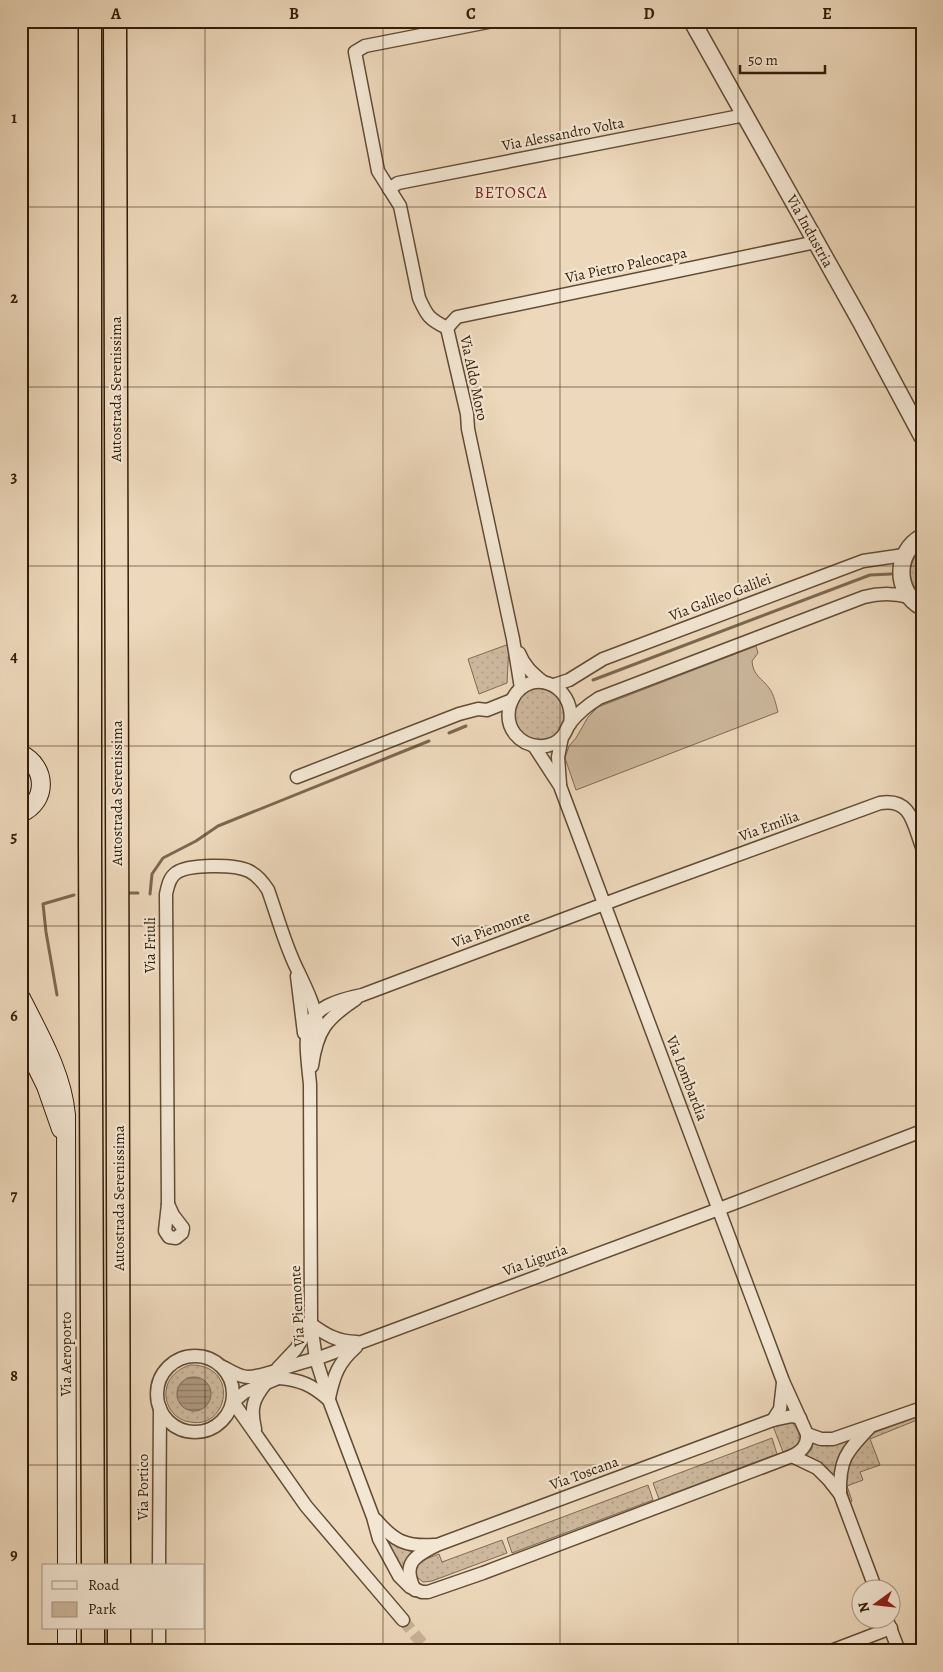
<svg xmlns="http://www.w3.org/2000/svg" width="943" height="1672" viewBox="0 0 943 1672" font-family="Alegreya,serif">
  <defs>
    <pattern id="grass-dots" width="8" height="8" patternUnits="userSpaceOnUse" patternTransform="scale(1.25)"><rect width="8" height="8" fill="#cdb89d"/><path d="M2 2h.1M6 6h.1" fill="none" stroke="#b09e86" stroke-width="1.8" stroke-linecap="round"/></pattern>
    <pattern id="water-rules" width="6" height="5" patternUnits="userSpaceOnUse" patternTransform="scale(1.25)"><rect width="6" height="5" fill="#ad987e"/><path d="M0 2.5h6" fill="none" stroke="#8d7b65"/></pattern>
  </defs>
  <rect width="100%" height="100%" fill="#edd8bb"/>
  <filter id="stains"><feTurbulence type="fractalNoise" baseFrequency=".004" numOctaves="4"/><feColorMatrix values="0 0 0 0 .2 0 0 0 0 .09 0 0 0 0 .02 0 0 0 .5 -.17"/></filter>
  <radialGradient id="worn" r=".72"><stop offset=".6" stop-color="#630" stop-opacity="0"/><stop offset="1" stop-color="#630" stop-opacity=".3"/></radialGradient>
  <!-- grass -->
  <g fill="url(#grass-dots)" stroke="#806a52">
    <path d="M922 550V597C908 583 905 563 922 550Z"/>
    <path d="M509 644 507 683 479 694 468 659Z"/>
    <circle cx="540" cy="714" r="26"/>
    <path d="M190 1365C240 1364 229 1430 190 1422 181 1421 173 1415 169 1407 160 1388 171 1371 190 1365Z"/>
    <path d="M922 1415V1418L870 1439 880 1465 860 1472 863 1480 847 1486 852 1501 850 1503 845 1483 847 1464 868 1435Z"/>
    <path d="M791 1422C798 1428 804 1441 794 1447 791 1449 786 1450 783 1452L773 1426Z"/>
    <path d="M853 1436 835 1480 805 1457 812 1449 813 1442Z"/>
    <path d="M772 1438 777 1454 659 1499 653 1483Z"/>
    <path d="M648 1485 653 1500 512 1553 507 1538Z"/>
    <path d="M385 1538 398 1547 415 1550 404 1575Z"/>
    <path d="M502 1540 507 1553 432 1581 423 1582 417 1577C411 1562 427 1559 439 1554L442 1562Z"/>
  </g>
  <!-- park -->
  <path fill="#cdb89d" stroke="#806a52" d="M756 646 758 653 752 661C753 676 762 678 769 688 774 694 776 705 778 712L576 790 565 758 569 746 576 738 588 717 598 707Z"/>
  <!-- water -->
  <circle fill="url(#water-rules)" stroke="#7c674f" cx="194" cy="1394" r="17"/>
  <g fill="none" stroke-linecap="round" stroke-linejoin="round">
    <!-- stream -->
    <g stroke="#7c674f" stroke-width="3">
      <path d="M593 680 870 575 891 574"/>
      <path d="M449 733 466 726"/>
      <path d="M129 893H138"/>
      <path d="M150 894 152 874 163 858 196 841 218 826 429 741"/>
      <path d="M57 995 46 932 43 904 74 895"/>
    </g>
    <!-- minor-tunnel -->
    <path stroke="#c8b397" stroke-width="12" stroke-dasharray="12 6" stroke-linecap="butt" d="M403 1620 428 1651"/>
    <!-- minor casing -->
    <g stroke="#614c35" stroke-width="15">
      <g id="minor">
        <path d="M389 189 398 183 745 115"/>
        <path d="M447 328C429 319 427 316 419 298L400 206 378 171 355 52 365 46 493 21"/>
        <path d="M447 328 457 317 816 242"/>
        <path d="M447 328 467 414 468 429 513 639 521 688"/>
        <path d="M519 653C524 666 532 673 543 682"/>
        <path d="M554 685 569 680 603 659 863 561 904 555"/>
        <path d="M570 724C577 682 524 664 510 705 507 716 508 725 515 734 526 748 550 751 562 737 566 733 567 727 570 723 578 713 588 705 599 698L864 597C879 593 894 593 909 597"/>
        <path d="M534 746 560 786 783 1381 807 1434C808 1445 802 1451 792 1456L483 1573 428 1592H422L410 1587 399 1576 379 1539 373 1517 329 1400 316 1359 311 1324 310 1084C304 1027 299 1008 362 995 453 961 545 926 636 892L880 803C911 798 913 823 922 847"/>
        <path d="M297 777 459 714 478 709 487 710 512 700"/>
        <path d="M560 784 558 757 562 737"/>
        <path d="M297 976 304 1033"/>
        <path d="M312 1066C317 1030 326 1019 356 999"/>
        <path d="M168 1204 166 894C168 886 169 878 176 873 188 864 235 864 249 871 257 875 263 882 268 890 277 915 284 942 296 967 307 990 317 1009 319 1036"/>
        <path d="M168 1204 173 1215 183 1228 182 1233 176 1238 169 1237 165 1231Z"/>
        <path d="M311 1324C326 1335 338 1342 357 1342"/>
        <circle cx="195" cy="1394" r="38"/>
        <path d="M223 1367C231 1371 239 1377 248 1377 266 1377 296 1362 316 1359L719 1209 922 1131"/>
        <path d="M278 1368 296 1349 311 1324"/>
        <path d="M279 1378C301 1380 312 1385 328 1399"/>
        <path d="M329 1398C334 1375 338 1363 356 1347"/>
        <path d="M233 1402 306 1506 403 1620"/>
        <path d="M233 1402 245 1392 283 1376"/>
        <path d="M773 1420 780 1409 783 1383"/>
        <path d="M255 1429C250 1408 253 1399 266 1383"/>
        <path d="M807 1434 821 1439H833L922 1408"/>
        <path d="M792 1456 817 1468 829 1480 840 1494 876 1590"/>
        <path d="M840 1494C839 1460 846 1452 869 1428"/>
        <path d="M376 1520C394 1541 406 1547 434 1545"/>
        <path d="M159 1566 160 1408"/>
        <path d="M415 1590C401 1563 415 1556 437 1545L773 1420 792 1416 800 1418"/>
        <path d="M887 1620 899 1651"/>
        <path d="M159 1628V1651"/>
        <path d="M831 1651 891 1628"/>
      </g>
    </g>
    <!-- tertiary casing -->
    <g stroke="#614c35" stroke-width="19">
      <g id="tertiary">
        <path d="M692 21 861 322 922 436"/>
        <path d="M922 537C895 552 894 592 922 607"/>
      </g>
    </g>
    <!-- secondary casing -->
    <g stroke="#321d08" stroke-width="20">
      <g id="secondary">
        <path d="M21 754C47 767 48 801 21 813"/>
        <path d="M21 998C40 1036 62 1073 66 1115L67 1566"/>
        <path d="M21 1035 46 1086 61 1129"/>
        <path d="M67 1628V1651"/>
      </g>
    </g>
    <!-- motorway casing -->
    <g stroke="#321d08" stroke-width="25">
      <g id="motorway">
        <path d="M90 21V844L93 1566"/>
        <path d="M115 21 119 1566"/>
        <path d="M93 1628V1651"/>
        <path d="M119 1628V1651"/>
      </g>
    </g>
    <!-- minor -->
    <use href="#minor" stroke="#f3e6d3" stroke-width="12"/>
    <!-- tertiary -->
    <use href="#tertiary" stroke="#f3e6d3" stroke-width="16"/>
    <!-- secondary -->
    <use href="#secondary" stroke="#f3e6d3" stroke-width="18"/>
    <!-- motorway -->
    <use href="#motorway" stroke="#edd8bb" stroke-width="22"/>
  </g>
  <!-- grid -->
  <path fill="none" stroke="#321d08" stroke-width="1" stroke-opacity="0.55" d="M205 21V1651M383 21V1651M560 21V1651M738 21V1651M21 207H922M21 387H922M21 566H922M21 746H922M21 926H922M21 1106H922M21 1285H922M21 1465H922"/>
  <g text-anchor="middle" stroke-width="4.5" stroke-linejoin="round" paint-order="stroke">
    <!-- street labels -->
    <g font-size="15" fill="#321d08" stroke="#f3e6d3">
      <text transform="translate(563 134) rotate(-11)" y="5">Via Alessandro Volta</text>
      <text transform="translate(810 231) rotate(61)" y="5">Via Industria</text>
      <text transform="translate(626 265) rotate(-12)" y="5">Via Pietro Paleocapa</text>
      <text transform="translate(474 378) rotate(78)" y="5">Via Aldo Moro</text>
      <text transform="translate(116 389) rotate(-90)" y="5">Autostrada Serenissima</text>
      <text transform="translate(720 597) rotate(-21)" y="5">Via Galileo Galilei</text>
      <text transform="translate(117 793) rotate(-90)" y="5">Autostrada Serenissima</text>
      <text transform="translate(769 826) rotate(-20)" y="5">Via Emilia</text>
      <text transform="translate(491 929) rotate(-20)" y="5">Via Piemonte</text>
      <text transform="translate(150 945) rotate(-90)" y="5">Via Friuli</text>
      <text transform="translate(687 1078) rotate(69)" y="5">Via Lombardia</text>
      <text transform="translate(119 1198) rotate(-90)" y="5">Autostrada Serenissima</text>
      <text transform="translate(535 1260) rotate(-20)" y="5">Via Liguria</text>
      <text transform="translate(297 1306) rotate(-93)" y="5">Via Piemonte</text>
      <text transform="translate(66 1354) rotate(-90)" y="5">Via Aeroporto</text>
      <text transform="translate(584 1473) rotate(-20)" y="5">Via Toscana</text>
      <text transform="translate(143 1487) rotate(-90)" y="5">Via Portico</text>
    </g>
    <!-- neighbourhood labels -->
    <g font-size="16" letter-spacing="1" fill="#7a1f14" stroke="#f3e6d3">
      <text x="511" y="198">BETOSCA</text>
    </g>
  </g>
  <!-- margin -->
  <rect width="943" height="1672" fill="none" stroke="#edd8bb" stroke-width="55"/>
  <!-- legend -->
  <rect x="42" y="1564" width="162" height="65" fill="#f3e6d3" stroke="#a69682"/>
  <rect x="52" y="1581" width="25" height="8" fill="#f3e6d3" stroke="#a69682"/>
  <text x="88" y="1590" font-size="15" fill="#321d08">Road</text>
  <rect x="52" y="1602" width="25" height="15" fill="#cdb89d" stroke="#a69682"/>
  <text x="88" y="1614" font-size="15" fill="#321d08">Park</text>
  <!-- north arrow -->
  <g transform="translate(876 1604) rotate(255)"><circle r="24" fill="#f3e6d3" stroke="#a69682"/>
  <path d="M0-4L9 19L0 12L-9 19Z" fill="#8f2418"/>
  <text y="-8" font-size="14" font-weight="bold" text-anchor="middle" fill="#321d08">N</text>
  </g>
  <!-- scale -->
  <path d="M740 65v8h85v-8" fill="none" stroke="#321d08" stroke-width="2.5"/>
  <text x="748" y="65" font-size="15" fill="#321d08" stroke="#f3e6d3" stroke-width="4" paint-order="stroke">50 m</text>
  <rect x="28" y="28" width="888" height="1616" fill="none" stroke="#321d08" stroke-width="2"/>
  <g font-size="16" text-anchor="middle" font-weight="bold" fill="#321d08">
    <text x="116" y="19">A</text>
    <text x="294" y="19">B</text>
    <text x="471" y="19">C</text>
    <text x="649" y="19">D</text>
    <text x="827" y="19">E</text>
    <text x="14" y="123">1</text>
    <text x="14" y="303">2</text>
    <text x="14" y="482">3</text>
    <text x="14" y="662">4</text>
    <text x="14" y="842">5</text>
    <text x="14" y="1021">6</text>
    <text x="14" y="1201">7</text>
    <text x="14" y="1381">8</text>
    <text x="14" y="1560">9</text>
  </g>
  <rect width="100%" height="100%" filter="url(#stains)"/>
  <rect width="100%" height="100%" fill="url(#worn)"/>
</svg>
